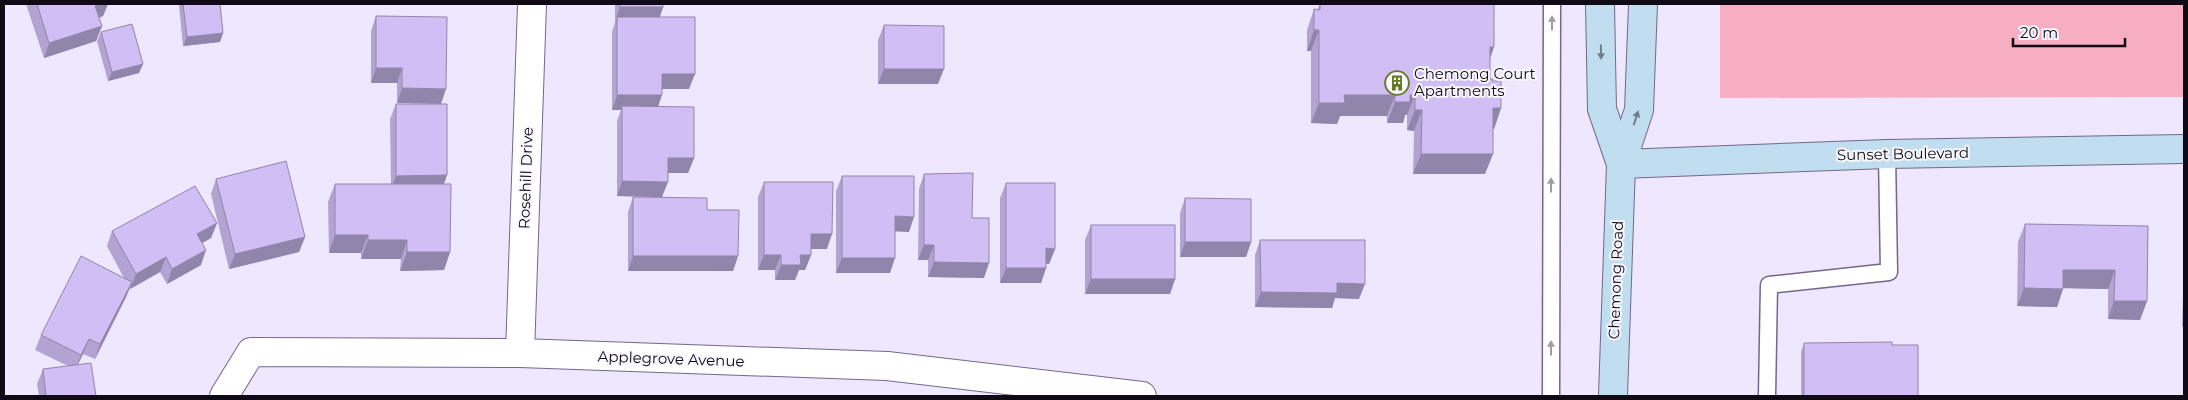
<svg xmlns="http://www.w3.org/2000/svg" width="2188" height="400" viewBox="0 0 2188 400" font-family="Montserrat,sans-serif">
  <rect width="100%" height="100%" fill="#eee7fe"/>
  <!-- grass -->
  <path fill="#f7adc2" d="M1720 4H2184V97L1720 98Z"/>
  <g fill="none" stroke-linecap="round" stroke-linejoin="round">
    <!-- lane casing -->
    <g stroke="#736889" stroke-width="19">
      <g id="lane">
        <path d="M1551 396 1552 4"/>
        <path d="M1767 396 1769 285 1889 272 1887 154"/>
      </g>
    </g>
    <!-- street casing -->
    <g stroke="#736889" stroke-width="30">
      <g id="street">
        <path d="M520 353 532 4"/>
        <path d="M224 396 251 352 520 353 887 366 1142 396"/>
      </g>
    </g>
    <!-- secondary casing -->
    <g stroke="#736889" stroke-width="30">
      <g id="secondary">
        <path d="M1600 4 1602 109 1621 164"/>
        <path d="M1621 164 1887 154 2184 149"/>
        <path d="M1613 396 1621 164 1639 110 1643 4"/>
      </g>
    </g>
    <!-- lane -->
    <use href="#lane" stroke="#fff" stroke-width="16"/>
    <!-- street -->
    <use href="#street" stroke="#fff" stroke-width="28"/>
    <!-- secondary -->
    <use href="#secondary" stroke="#c0def0" stroke-width="28"/>
  </g>
  <!-- wall -->
  <g fill="#b3a3d2">
    <path d="M26 4H108L103 16 99 18 102 26 96 41 44 58Z"/>
    <path d="M180 4H220L223 33 220 42 183 46 179 6Z"/>
    <path d="M615 4H663V7L660 17 689 89H662L658 106 694 158 688 173H668L662 197 617 196V121L621 110H612V32L615 22Z"/>
    <path d="M1320 4 1490 59V79L1492 81 1501 108 1494 129H1493L1485 174H1413L1414 131 1407 130V115H1405L1403 123H1387V116H1340L1337 124 1311 123V51H1307V30L1314 9 1317 10Z"/>
    <path d="M376 16 446 89 397 103V83H371V31Z"/>
    <path d="M884 25 938 84H878V40Z"/>
    <path d="M101 32 143 64 139 73 108 81 97 41Z"/>
    <path d="M396 104 444 184 450 252 444 270 400 271 401 259H361V253H329L328 202 335 184H391L390 119Z"/>
    <path d="M924 174 972 218 984 278 928 277V260H918L919 189Z"/>
    <path d="M842 176 909 232 895 231 890 273H836V191Z"/>
    <path d="M216 179 305 237 299 252 229 269 211 194Z"/>
    <path d="M764 182 827 249H811V255L805 270H799L795 280H775V270H758V197Z"/>
    <path d="M1006 183 1055 249 1049 264 1046 263V268L1041 283H1000V198Z"/>
    <path d="M633 197 707 210 738 256 733 271H628V212Z"/>
    <path d="M1185 198 1251 242 1246 257H1180V213Z"/>
    <path d="M217 223 211 238 202 243 201 265 167 284 160 272 130 289V288L126 297 95 359 83 354 78 364 96 396H39L37 384 43 369 68 366 35 350 41 335 124 278 107 246 112 231Z"/>
    <path d="M2025 224 2148 226 2147 301 2140 320 2108 319V289L2063 288 2057 307 2017 306 2018 242Z"/>
    <path d="M1091 225 1175 279 1170 294H1085V240Z"/>
    <path d="M1260 240 1359 299 1335 298 1332 308 1255 307V255Z"/>
    <path d="M2184 259V327H2182L2184 261Z"/>
    <path d="M1804 343 1892 345 1918 396H1801V352Z"/>
  </g>
  <!-- shaded-wall -->
  <g fill="#9285ab">
    <path d="M101 4H108L103 16 90 21 95 6Z"/>
    <path d="M620 7H663L658 22 617 17 615 22Z"/>
    <path d="M102 26 96 41 44 58 49 43Z"/>
    <path d="M1314 30H1319L1311 51H1307Z"/>
    <path d="M223 33 220 42 183 46 187 37Z"/>
    <path d="M1490 47H1494L1487 68Z"/>
    <path d="M143 64 139 73 108 81 112 72Z"/>
    <path d="M376 68H402L397 83H371Z"/>
    <path d="M884 69H944L938 84H878Z"/>
    <path d="M662 74H695L689 89H657Z"/>
    <path d="M402 88 446 89 441 104 397 103Z"/>
    <path d="M617 95H662L657 110 622 106 621 110H612Z"/>
    <path d="M1344 95H1395L1387 116H1340L1337 124 1311 123 1319 103Z"/>
    <path d="M1410 95H1415L1407 115H1405L1403 123H1387L1395 102Z"/>
    <path d="M1493 108H1501L1494 129 1485 128Z"/>
    <path d="M1415 110H1422L1414 131 1407 130Z"/>
    <path d="M1421 154H1493L1485 174H1413Z"/>
    <path d="M668 158H694L688 173H662Z"/>
    <path d="M447 175 442 190H391L396 176Z"/>
    <path d="M622 181 668 182 662 197 617 196Z"/>
    <path d="M895 216 914 217 909 232 890 231Z"/>
    <path d="M217 223 211 238 192 249 197 234Z"/>
    <path d="M811 234H832L827 249H805Z"/>
    <path d="M335 235H368L361 253H329Z"/>
    <path d="M305 237 299 252 229 269 235 254Z"/>
    <path d="M368 240H407L401 259H361Z"/>
    <path d="M1185 242H1251L1246 257H1180Z"/>
    <path d="M924 245H934L928 260H918Z"/>
    <path d="M1046 248 1055 249 1049 264 1040 263Z"/>
    <path d="M206 250 201 265 167 284 172 269Z"/>
    <path d="M407 252H450L444 270 400 271Z"/>
    <path d="M764 255H781L775 270H758Z"/>
    <path d="M800 255H811L805 270H799L795 280H775L781 265Z"/>
    <path d="M633 256H738L733 271H628Z"/>
    <path d="M166 257 160 272 130 289 136 274Z"/>
    <path d="M842 258H895L890 273H836Z"/>
    <path d="M934 262 989 263 984 278 928 277Z"/>
    <path d="M1006 268H1046L1041 283H1000Z"/>
    <path d="M2063 270H2115L2108 289 2057 288Z"/>
    <path d="M1091 279H1175L1170 294H1085Z"/>
    <path d="M132 282 126 297 95 359 100 344Z"/>
    <path d="M1337 283 1365 284 1359 299 1335 298 1332 308 1255 307 1261 292Z"/>
    <path d="M2024 288 2063 289 2057 307 2017 306Z"/>
    <path d="M2114 301H2147L2140 320 2108 319Z"/>
    <path d="M89 339 83 354 75 370 81 355Z"/>
  </g>
  <!-- building -->
  <g fill="#d0bef4" stroke="#9285ab">
    <path d="M37 4H101L95 6 102 26 49 43Z"/>
    <path d="M183 4H220L223 33 187 37Z"/>
    <rect x="620" y="4" width="43" height="3"/>
    <path d="M1320 4H1494V47H1490V79H1493L1492 81H1501V108H1493V154H1421L1422 110H1415V95H1410V102H1395V95H1344L1345 103H1319V30H1314V9L1320 10Z"/>
    <path d="M376 16 447 17 446 89 402 88V68H376Z"/>
    <path d="M617 17H695V74H662V95H617Z"/>
    <path d="M132 24 143 64 112 72 101 32Z"/>
    <path d="M884 25 944 26V69H884Z"/>
    <path d="M396 104H447V175L396 176Z"/>
    <path d="M622 106 694 107V158H668V182L622 181Z"/>
    <path d="M286 161 305 237 235 254 216 179Z"/>
    <path d="M973 173 972 218H989V263L934 262V245H924V174Z"/>
    <path d="M842 176H914V217L895 216V258H842Z"/>
    <path d="M764 182H833L832 234H811V255H800L801 265H781V255H764Z"/>
    <path d="M1006 183H1055V249L1046 248V268H1006Z"/>
    <path d="M335 184H451L450 252H407V240H368V235H335Z"/>
    <path d="M195 186 217 223 197 234 206 250 172 269 166 257 136 274 112 231Z"/>
    <path d="M633 197 707 198V210H739L738 256H633Z"/>
    <path d="M1185 198 1251 199V242H1185Z"/>
    <path d="M2025 224 2148 226 2147 301H2114L2115 270H2063V289L2024 288Z"/>
    <rect x="1091" y="225" width="84" height="54"/>
    <path d="M1260 240H1365V284L1337 283V293L1261 292Z"/>
    <path d="M81 256 132 282 100 344 89 339 81 355 41 335Z"/>
    <path d="M1892 342V345H1918V396H1804V343Z"/>
    <path d="M91 363 96 396H46L43 369Z"/>
  </g>
  <!-- one-way arrows -->
  <defs><path id="oneway-solid" d="M-6-.8H1V-3.2L6.5 0L1 3.2V.8H-6Z" transform="scale(1.25)"/></defs>
  <g fill="#9f9da2">
    <use href="#oneway-solid" transform="translate(1552 23) rotate(-90)"/>
    <use href="#oneway-solid" transform="translate(1551 185) rotate(-90)"/>
    <use href="#oneway-solid" transform="translate(1551 348) rotate(-90)"/>
  </g>
  <g fill="#707f8e">
    <use href="#oneway-solid" transform="translate(1601 52) rotate(89)"/>
    <use href="#oneway-solid" transform="translate(1636 118) rotate(-72)"/>
  </g>
  <!-- icons -->
  <defs>
    <g id="building-ring" transform="scale(1.25)"><circle r="9.5" fill="#f9f7fe" stroke="#677826" stroke-width="1.5"/><path d="M-4-6H4V6H1V3H-1V6H-4ZM-2.5-4.3h1.7v1.8h-1.7ZM.8-4.3h1.7v1.8H.8ZM-2.5-1h1.7V.8h-1.7ZM.8-1h1.7V.8H.8Z" fill="#677826"/></g>
  </defs>
  <g fill-rule="evenodd">
    <use href="#building-ring" x="1397" y="83"/>
  </g>
  <g text-anchor="middle" stroke-width="4" stroke-linejoin="round" paint-order="stroke">
    <!-- poi labels -->
    <g font-size="15" fill="#0f0a16" stroke="#f9f7fe" text-anchor="start">
      <text x="1414" y="79">Chemong Court<tspan x="1414" dy="17">Apartments</tspan></text>
    </g>
    <!-- street labels -->
    <g font-size="15" fill="#0f0a16" stroke="#f9f7fe">
      <text transform="translate(1903 154) rotate(-1)" y="5">Sunset Boulevard</text>
      <text transform="translate(526 178) rotate(-88)" y="5">Rosehill Drive</text>
      <text transform="translate(1616 280) rotate(-88)" y="5">Chemong Road</text>
      <text transform="translate(671 359) rotate(2)" y="5">Applegrove Avenue</text>
    </g>
  </g>
  <!-- border -->
  <rect width="2188" height="400" fill="none" stroke="#0f0a16" stroke-width="10"/>
  <!-- scale -->
  <path d="M2013 38v8h112v-8" fill="none" stroke="#0f0a16" stroke-width="2.5"/>
  <text x="2020" y="38" font-size="15" fill="#0f0a16" stroke="#f9f7fe" stroke-width="4" paint-order="stroke">20 m</text>
</svg>
